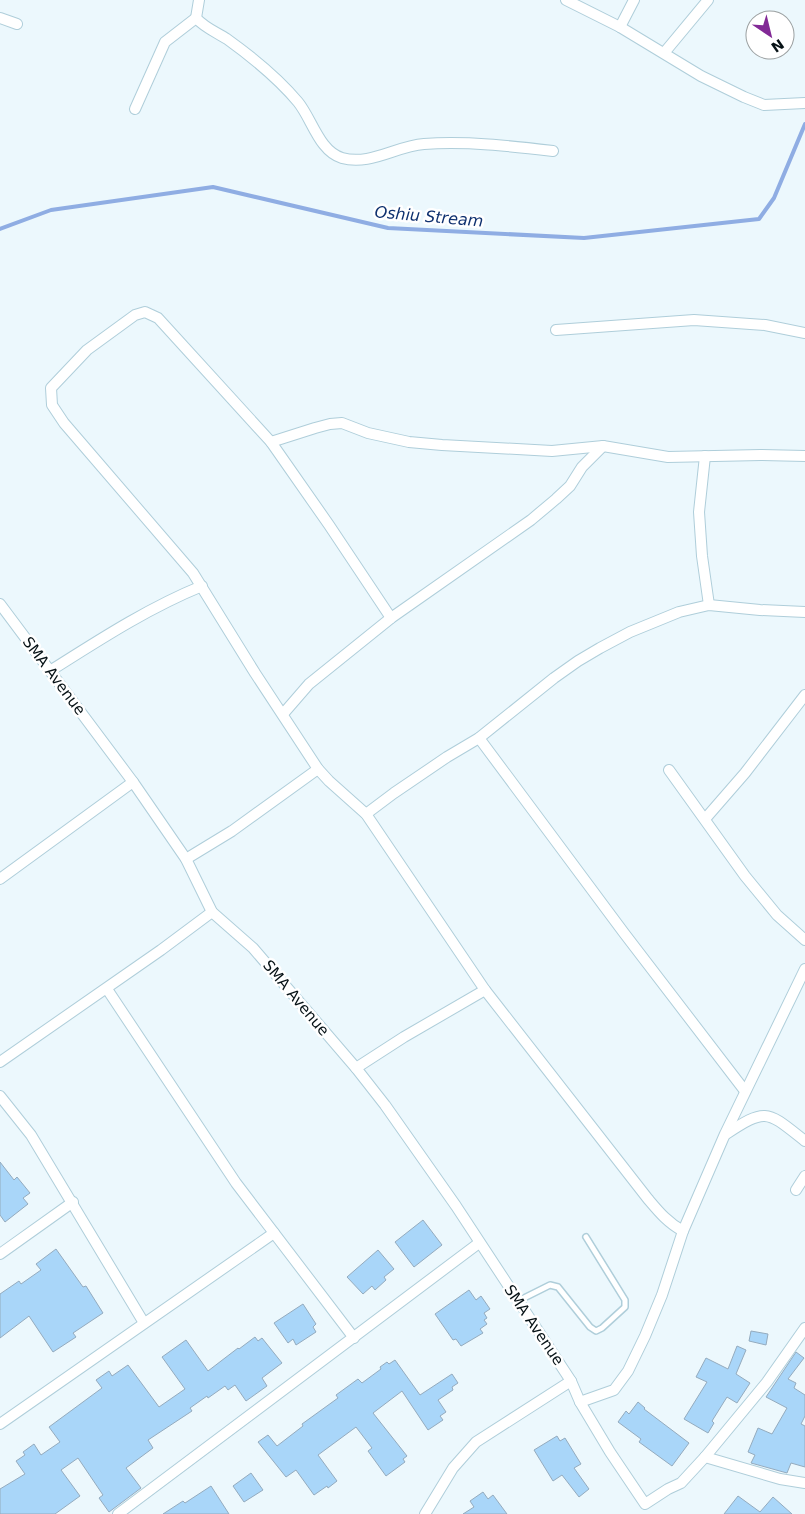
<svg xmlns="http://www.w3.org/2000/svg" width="805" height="1514" viewBox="0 0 805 1514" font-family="'DejaVu Sans',sans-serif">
  <rect width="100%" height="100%" fill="#ecf8fd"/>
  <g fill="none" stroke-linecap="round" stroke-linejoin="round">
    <!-- stream -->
    <path stroke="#8fade3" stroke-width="4" d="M0 229 51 210 213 187 388 228 584 238 759 219 774 198 805 124"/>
  </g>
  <!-- building -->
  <g fill="#a9d6f9" stroke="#94abbe">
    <path d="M0 1162 14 1180 17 1177 30 1193 23 1198 28 1204 5 1222 0 1215Z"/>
    <path d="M423 1220 442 1245 414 1267 395 1242Z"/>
    <path d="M56 1249 83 1287 86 1286 103 1313 73 1333 76 1337 53 1352 29 1316 0 1338V1294L19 1281 21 1284 41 1270 36 1264Z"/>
    <path d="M378 1250 394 1269 384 1277 386 1280 375 1290 372 1286 363 1294 347 1277Z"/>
    <path d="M469 1290 476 1300 481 1296 490 1309 484 1313 487 1318 484 1320 487 1324 480 1329 483 1333 461 1346 456 1339 453 1340 435 1314Z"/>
    <path d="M303 1304 316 1324 313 1327 316 1332 296 1345 293 1339 288 1343 274 1323Z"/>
    <path d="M751 1331 768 1334 766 1345 749 1341Z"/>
    <path d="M255 1337 258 1341 262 1338 282 1363 262 1378 267 1386 246 1401 235 1385 228 1390 225 1386 208 1398 207 1396 190 1408 192 1411 148 1440 153 1448 126 1468 141 1488 109 1512 99 1498 103 1495 78 1458 61 1470 80 1496 55 1514H0V1489L25 1474 16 1461 25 1455 23 1452 34 1444 41 1455 60 1442 49 1427 102 1388 96 1380 109 1371 112 1376 128 1365 159 1407 185 1389 162 1357 186 1340 208 1371 238 1348 239 1349Z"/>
    <path d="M737 1346 746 1350 736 1374 750 1383 737 1403 727 1397 712 1421 714 1423 708 1433 684 1419 707 1382 696 1377 706 1358 728 1369Z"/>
    <path d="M796 1352 804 1358 788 1379 796 1383 794 1388 805 1395V1416L801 1424 805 1426V1467L791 1463 787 1473 751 1463 755 1455 748 1452 758 1428 772 1434 787 1408 766 1397Z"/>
    <path d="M395 1360 420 1395 452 1374 458 1383 452 1387 453 1390 438 1400 446 1412 440 1416 443 1420 428 1430 402 1391 373 1413 407 1456 403 1459 405 1462 386 1476 368 1451 372 1448 356 1427 318 1455 337 1481 328 1488 327 1486 314 1495 296 1470 286 1477 258 1442 268 1435 277 1446 303 1426 302 1424 338 1398 336 1395 358 1379 362 1383 381 1369 380 1367 387 1362 389 1364Z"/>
    <path d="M638 1402 645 1408 644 1409 689 1443 672 1466 639 1442 641 1439 618 1422 626 1411 629 1414Z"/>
    <path d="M557 1436 560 1441 565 1438 581 1464 574 1468 589 1489 579 1497 562 1475 553 1481 534 1450Z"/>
    <path d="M251 1473 263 1490 244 1502 233 1486Z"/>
    <path d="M211 1486 229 1514H163L183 1501 185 1503Z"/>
    <path d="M483 1492 488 1499 493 1495 507 1514H463L474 1507 470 1501Z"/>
    <path d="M738 1496 760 1512 773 1497 792 1514H724Z"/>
  </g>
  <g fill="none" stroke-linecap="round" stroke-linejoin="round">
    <!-- lane casing -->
    <g stroke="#afceda" stroke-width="8">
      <path id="lane" d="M518 1301 550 1285 558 1287 590 1327 596 1331 602 1328 625 1307V1300L586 1237"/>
    </g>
    <!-- street casing -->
    <g stroke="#afceda" stroke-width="12">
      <g id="street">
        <path d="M199 0 196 18C205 28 216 32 227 39 252 57 278 78 298 102 312 119 319 151 342 158 370 166 396 146 424 144 467 141 510 146 553 151"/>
        <path d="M566 0 620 27 701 76 744 97 764 105 805 103"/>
        <path d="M0 18 17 24"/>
        <path d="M620 27 634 0"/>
        <path d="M664 53 708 0"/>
        <path d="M135 109 165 42 196 18"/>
        <path d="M556 330 694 320 765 325 805 333"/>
        <path d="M271 442 315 428 330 424 342 423 368 433 409 442 442 445 552 451 603 446 668 457 761 455 805 456"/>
        <path d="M705 456 699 512 702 556 709 605"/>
        <path d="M0 604 133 782 186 859 212 912 253 948 356 1068 385 1105 456 1206 571 1381 580 1402 610 1452 645 1504 668 1489 681 1483 705 1457 767 1382 805 1328"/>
        <path d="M391 618 329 525 271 442 158 318 145 312 135 315 87 350 51 388 52 405 64 423 193 573 255 673 318 769 329 781 366 814 485 990 648 1199C659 1212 668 1223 683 1231"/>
        <path d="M50 671C99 640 148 608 202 586"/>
        <path d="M283 714 309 684 391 618 531 520 556 499 570 486 582 467 603 446"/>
        <path d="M479 738 624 933 745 1091"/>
        <path d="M669 770 745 876 777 915 805 940"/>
        <path d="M366 814 394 793 447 757 479 738 554 678 578 661 600 648 630 632 679 612 709 605 760 610 805 612"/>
        <path d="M705 819 745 773 805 695"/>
        <path d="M186 859 232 831 318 769"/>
        <path d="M0 879 133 782"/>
        <path d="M107 989 236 1183 354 1338"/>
        <path d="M0 1062 161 950 212 912"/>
        <path d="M356 1068 404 1037 485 990"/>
        <path d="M0 1096 31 1135 144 1323"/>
        <path d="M726 1134C767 1107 767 1111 805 1141"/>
        <path d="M796 1190 805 1176"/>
        <path d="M0 1254 73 1202"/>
        <path d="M580 1402 614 1390 628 1371 645 1336 662 1295 683 1231 725 1134 805 969"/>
        <path d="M0 1424 274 1233"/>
        <path d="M705 1457 780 1479 805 1483"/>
        <path d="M118 1514 479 1243"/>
        <path d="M425 1514 453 1468 476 1442 571 1381"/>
      </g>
    </g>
    <!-- lane -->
    <use href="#lane" stroke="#fff" stroke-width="5"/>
    <!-- street -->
    <use href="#street" stroke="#fff" stroke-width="10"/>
  </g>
  <g text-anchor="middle" stroke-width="5" stroke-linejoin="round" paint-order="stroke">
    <!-- street labels -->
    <g font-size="15" fill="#061115" stroke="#fff">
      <text transform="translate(54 676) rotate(53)" y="5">SMA Avenue</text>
      <text transform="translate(296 998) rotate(50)" y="5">SMA Avenue</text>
      <text transform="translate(534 1325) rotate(56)" y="5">SMA Avenue</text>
    </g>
    <!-- water labels -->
    <g font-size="16" font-style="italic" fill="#0f316f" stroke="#fff">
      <text transform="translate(429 216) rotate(5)" y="6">Oshiu Stream</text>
    </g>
  </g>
  <!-- north arrow -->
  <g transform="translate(770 35) rotate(145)"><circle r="24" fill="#ffffff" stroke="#9ba0a1"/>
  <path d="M0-4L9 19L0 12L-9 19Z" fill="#822996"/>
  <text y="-8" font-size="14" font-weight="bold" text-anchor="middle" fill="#061115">N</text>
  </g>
</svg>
